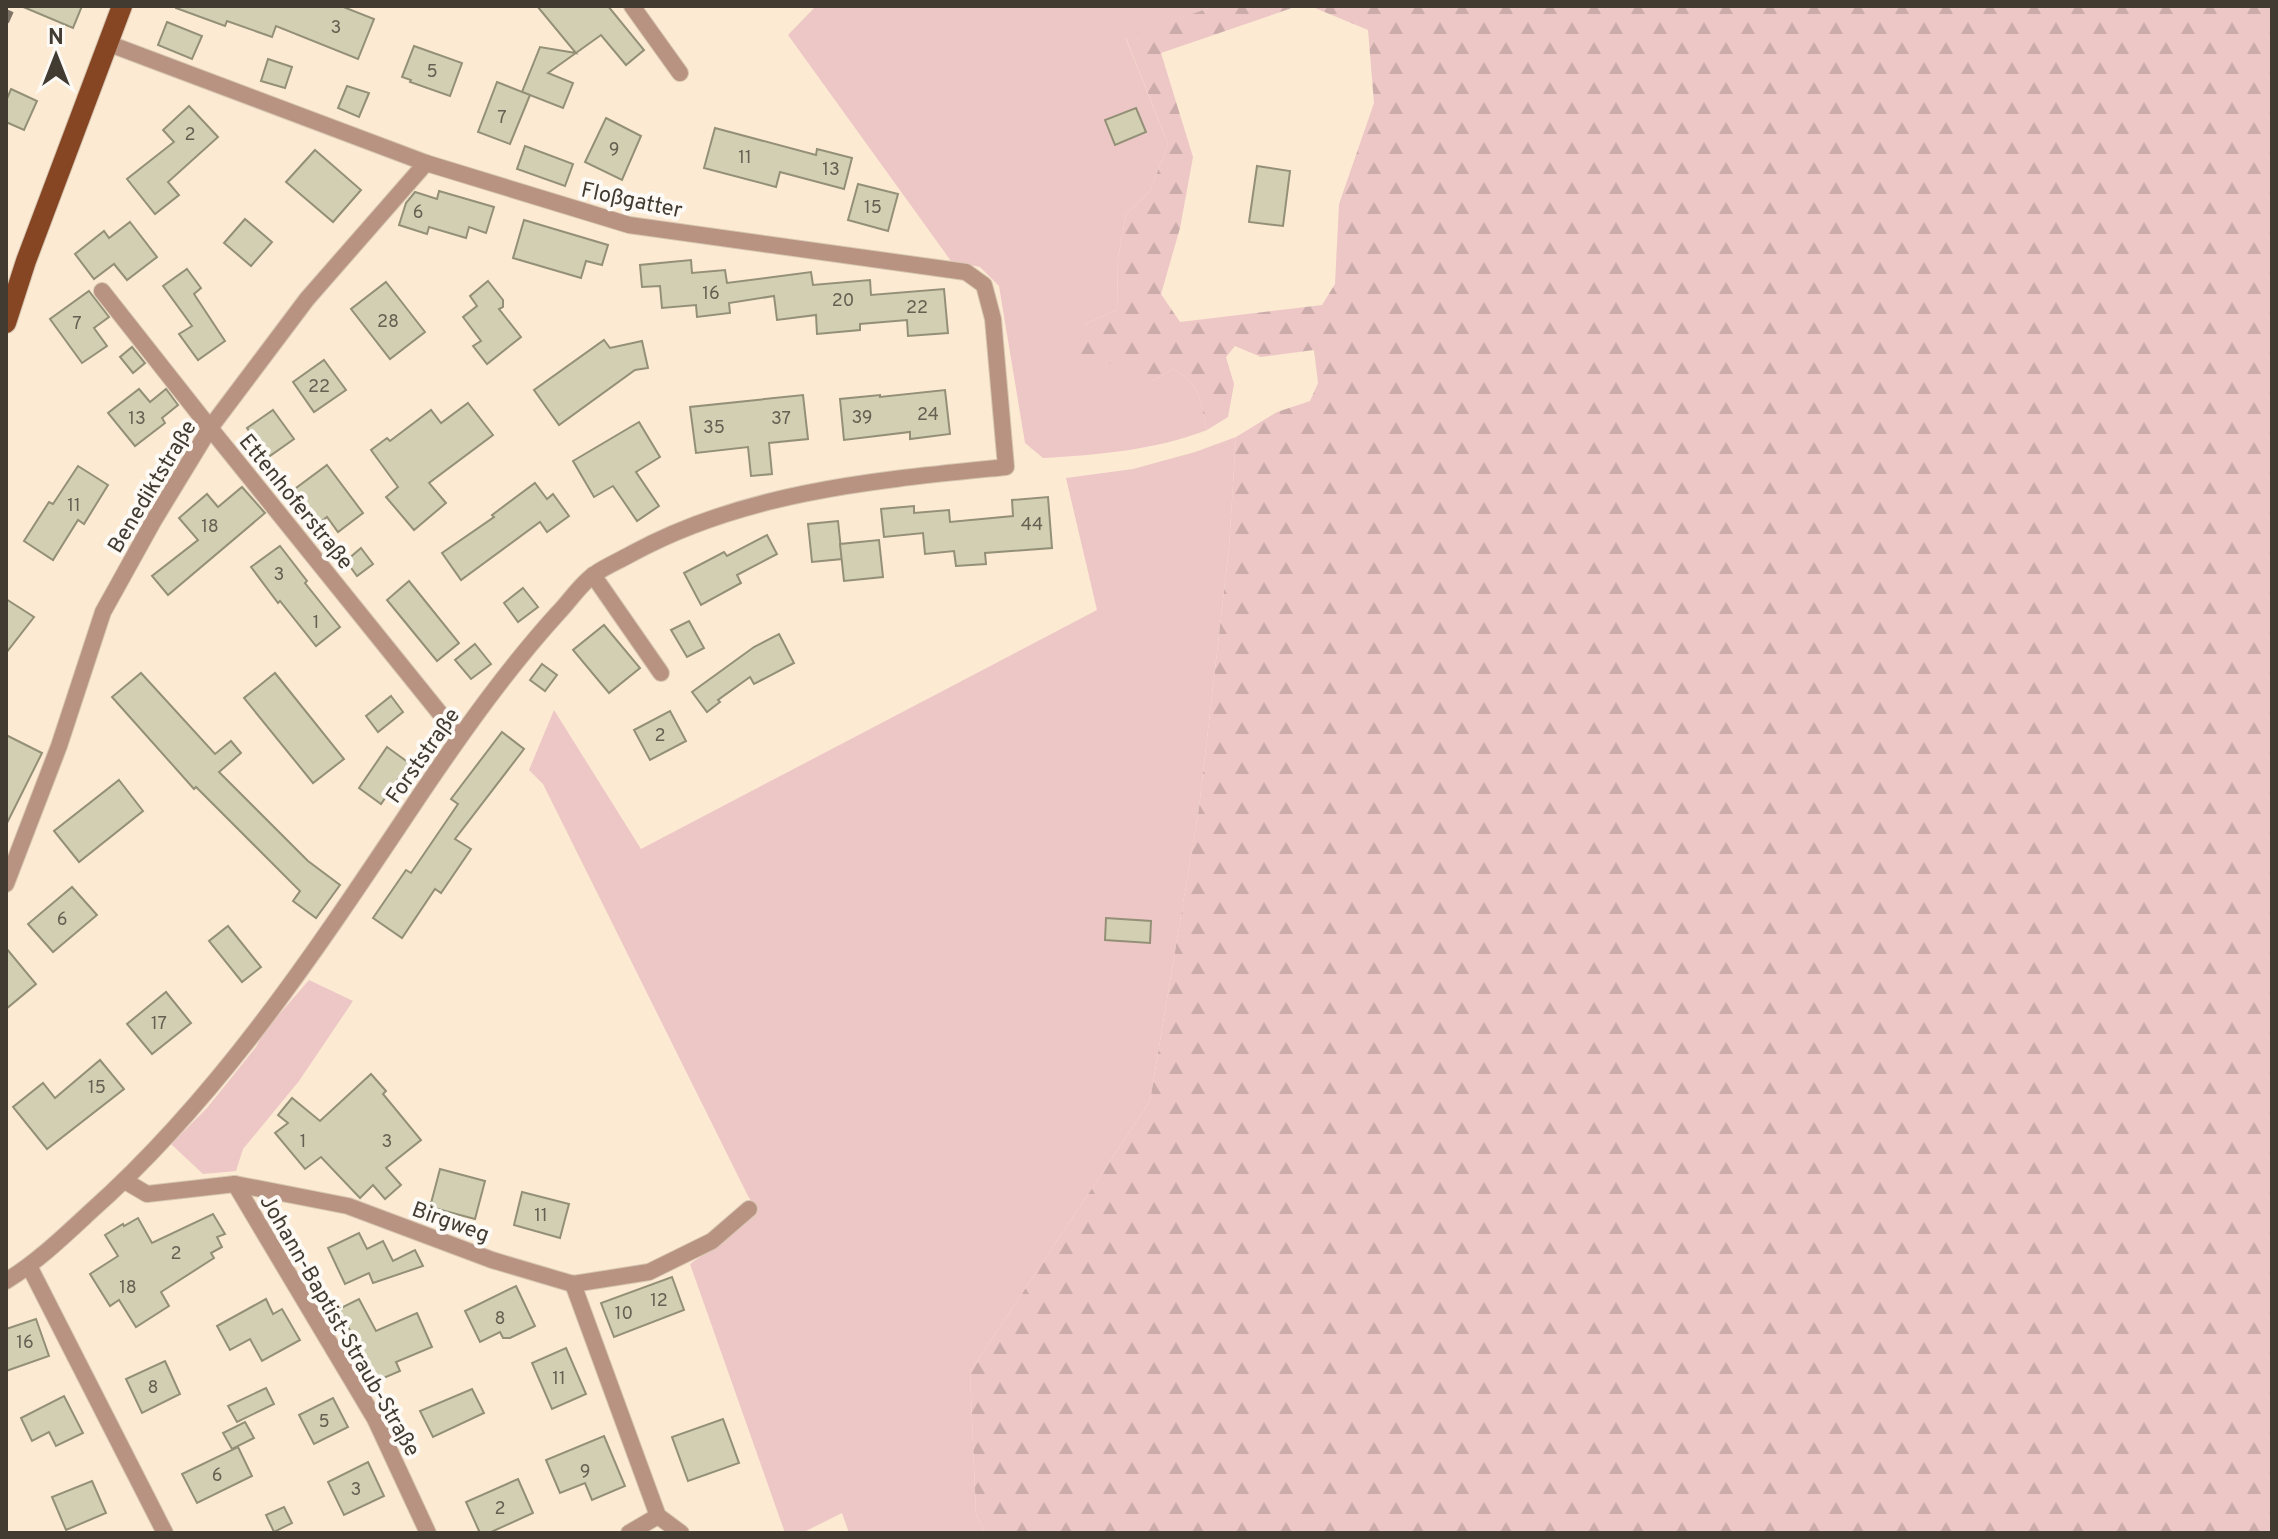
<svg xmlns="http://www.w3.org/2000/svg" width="2278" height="1539" viewBox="0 0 2278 1539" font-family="Overpass,sans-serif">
  <defs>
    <pattern id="forest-firs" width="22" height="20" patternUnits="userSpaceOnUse" patternTransform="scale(2)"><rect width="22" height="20" fill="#edc7c6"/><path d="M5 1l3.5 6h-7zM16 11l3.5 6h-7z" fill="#ccacab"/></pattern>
  </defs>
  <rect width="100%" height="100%" fill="#fcead3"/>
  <!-- green -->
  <g fill="#edc7c6">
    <path d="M816 6H1214L1126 39 1168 144 1150 191 1126 214 1118 259 1117 310 1085 324 1113 363 1153 381 1173 369C1201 383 1200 401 1207 430 1156 450 1097 455 1043 458L1025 443 999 286 980 267 951 261 788 35Z"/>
    <path d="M1236 437 1229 548 1199 808 1150 1101 970 1372 976 1514 985 1533H849L842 1513 802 1533H785L690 1264 714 1247 756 1209 748 1196 543 784 529 770 554 710 641 849 1097 610 1066 478 1133 469 1195 452Z"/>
    <path d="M309 980 353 1001 299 1081 243 1149 236 1171 203 1174 171 1144 207 1108 256 1047 264 1032Z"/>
  </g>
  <!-- forest -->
  <path fill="url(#forest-firs)" d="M1214 6H1298L1161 53 1193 157 1180 228 1161 294 1180 322 1322 305 1335 284 1339 204 1374 103 1368 30 1310 6H2272V1533H985L976 1514 970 1372 1150 1101 1199 808 1229 548 1236 437 1277 412 1310 401 1318 383 1314 350 1261 357 1235 346 1226 357 1234 384 1228 417 1207 430C1200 401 1201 383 1173 369L1153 381 1122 377 1113 363 1083 365 1075 344 1085 324 1117 310 1118 259 1126 214 1150 191 1168 144 1126 38Z"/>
  <!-- building -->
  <g fill="#d2cfb3" stroke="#939077" stroke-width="2">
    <path d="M21 6H82L73 28Z"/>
    <path d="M176 6H341L374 19 358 59 276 26 272 37 227 21 225 26 176 8Z"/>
    <path d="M537 6H608L644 50 626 65 601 35 548 73 573 83 563 108 522 92 540 47 576 53Z"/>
    <path d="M167 22 202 36 192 59 158 45Z"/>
    <path d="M414 46 462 63 450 96 410 82 411 80 402 77Z"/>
    <path d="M268 59 292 67 285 88 261 81Z"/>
    <path d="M497 82 530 95 510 144 478 132Z"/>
    <path d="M347 86 369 93 359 117 338 108Z"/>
    <path d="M11 89 37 101 24 130 6 122V101Z"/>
    <path d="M189 106 218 137 168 182 179 195 155 214 127 179 174 142 163 130Z"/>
    <path d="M1136 108 1146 132 1115 145 1105 120Z"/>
    <path d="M606 118 641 136 622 180 585 162Z"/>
    <path d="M715 128 816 155 817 149 852 158 844 189 780 172 776 187 704 168Z"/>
    <path d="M525 146 573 164 565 186 517 169Z"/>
    <path d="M315 150 361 190 333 222 286 182Z"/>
    <path d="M1257 166 1290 171 1283 226 1249 222Z"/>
    <path d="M858 184 898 194 888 231 848 220Z"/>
    <path d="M439 191 494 207 486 233 469 227 466 238 429 227 427 234 399 225 406 203 415 192 437 199Z"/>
    <path d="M245 219 272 242 251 266 224 243Z"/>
    <path d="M524 220 608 245 602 265 586 261 581 278 513 258Z"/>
    <path d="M130 222 157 257 127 280 114 264 94 279 75 254 104 231 109 238Z"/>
    <path d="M691 260 692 273 725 270 727 283 811 272 813 285 870 280 871 295 944 289 948 333 908 336 907 320 860 324V330L817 334 816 315 777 320 774 296 729 303 730 313 697 317 696 305 662 308 660 286 642 287 640 265Z"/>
    <path d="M187 269 201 288 194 294 225 341 198 360 179 334 192 326 163 286Z"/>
    <path d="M488 281 503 300V307L499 309 521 337 487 364 473 346 481 341 463 317 477 306 470 296Z"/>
    <path d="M386 282 425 332 390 359 351 309Z"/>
    <path d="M89 291 109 317 94 328 107 346 82 363 50 319Z"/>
    <path d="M604 340 610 348 642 341 648 368 635 370 559 425 534 390Z"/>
    <path d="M132 347 145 363 133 373 120 357Z"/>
    <path d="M324 360 346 390 314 412 293 382Z"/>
    <path d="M139 389 150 402 166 389 178 405 162 418 165 423 135 446 108 413Z"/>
    <path d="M945 390 950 434 910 439V432L844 440 840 399 880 395V397Z"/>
    <path d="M803 395 808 439 769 443 772 474 751 476 748 447 696 453 690 407Z"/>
    <path d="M468 403 493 435 429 483 446 503 414 530 386 497 398 487 371 450 387 438 390 441 431 410 441 423Z"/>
    <path d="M273 410 294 439 267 458 247 428Z"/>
    <path d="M639 422 660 457 636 472 659 506 637 521 613 486 594 497 573 461Z"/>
    <path d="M327 465 363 513 338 532 327 517 313 528 288 494Z"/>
    <path d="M78 466 108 485 84 524 78 520 53 560 24 541 49 502 53 504Z"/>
    <path d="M535 483 547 499 553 494 569 516 547 532 540 522 461 580 442 553 494 517 492 515Z"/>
    <path d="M242 487 265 513 168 595 152 576 198 540 179 518 207 494 218 507Z"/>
    <path d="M1048 497 1052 548 985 553 986 564 956 566 954 551 925 554 923 533 884 537 881 509 914 506V513L949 510 950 522 1013 516 1012 500Z"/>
    <path d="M838 521 842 559 812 562 808 524Z"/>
    <path d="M767 535 777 554 737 575 741 583 701 605 684 573 724 552 727 556Z"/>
    <path d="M879 540 883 577 844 581 840 544Z"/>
    <path d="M280 546 307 581 305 583 340 627 316 646 280 601 278 603 251 567Z"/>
    <path d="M361 548 373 564 357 576 346 561Z"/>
    <path d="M409 581 459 643 437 661 387 600Z"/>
    <path d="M523 588 538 607 518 622 504 603Z"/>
    <path d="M6 599 34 617 6 653Z"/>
    <path d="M689 621 704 648 687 657 671 630Z"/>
    <path d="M604 625 640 668 609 693 573 650Z"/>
    <path d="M779 634 794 663 754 684 750 677 718 700 720 702 707 712 692 692 754 647Z"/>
    <path d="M475 644 491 664 471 679 455 660Z"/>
    <path d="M542 664 557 675 545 691 530 680Z"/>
    <path d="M141 673 215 754 231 741 241 753 219 772 308 861 340 885 316 918 293 901 300 891 196 787 194 789 112 697Z"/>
    <path d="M275 673 344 759 313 783 244 698Z"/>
    <path d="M391 696 403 712 378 732 366 716Z"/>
    <path d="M670 711 686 741 650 760 634 730Z"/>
    <path d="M502 732 524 749 455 839 471 849 441 893 435 889 402 938 373 918 406 870 411 873 458 804 451 799Z"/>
    <path d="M6 735 42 753 6 825Z"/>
    <path d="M387 747 409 763 381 804 359 788Z"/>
    <path d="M119 780 143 811 79 862 54 831Z"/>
    <path d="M72 887 97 915 53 952 28 924Z"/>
    <path d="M1106 918 1151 921 1150 943 1105 940Z"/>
    <path d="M228 926 261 967 242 982 209 941Z"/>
    <path d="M6 948 36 984 6 1009Z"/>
    <path d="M166 992 191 1023 152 1054 127 1024Z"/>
    <path d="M100 1060 124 1089 47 1149 13 1107 43 1083 55 1098Z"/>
    <path d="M371 1074 386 1091 383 1094 421 1140 386 1168 401 1185 385 1199 373 1185 360 1198 321 1157 305 1169 275 1133 288 1123 278 1115 292 1098 320 1121Z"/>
    <path d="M440 1169 485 1181 475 1219 430 1207Z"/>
    <path d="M522 1192 569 1204 560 1238 514 1225Z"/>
    <path d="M213 1214 225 1234 217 1237 222 1247 211 1253 214 1258 161 1292 169 1306 136 1327 119 1300 110 1306 90 1274 118 1256 105 1235 123 1224 124 1226 138 1218 152 1243Z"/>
    <path d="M359 1233 367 1249 383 1241 393 1261 415 1250 423 1266 373 1283 369 1273 345 1284 328 1248Z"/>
    <path d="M672 1277 684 1310 614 1337 601 1303Z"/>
    <path d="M516 1286 535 1326 510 1338H503L500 1332 480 1342 465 1311Z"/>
    <path d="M266 1299 273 1314 282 1309 300 1340 262 1361 250 1339 230 1350 217 1326Z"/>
    <path d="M359 1299 376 1331 417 1313 432 1347 396 1362 400 1371 372 1383 353 1341 355 1340 339 1309Z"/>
    <path d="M36 1319 49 1356 6 1371V1329Z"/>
    <path d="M566 1348 586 1394 552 1409 532 1363Z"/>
    <path d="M165 1361 180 1394 142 1413 126 1379Z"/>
    <path d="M266 1388 274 1404 237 1422 228 1406Z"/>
    <path d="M472 1389 484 1413 433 1437 420 1411Z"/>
    <path d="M64 1396 83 1433 56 1446 49 1432 32 1441 21 1418Z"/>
    <path d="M333 1398 348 1427 314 1444 299 1415Z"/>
    <path d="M723 1419 739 1463 688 1481 672 1437Z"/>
    <path d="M245 1422 254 1438 232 1449 223 1433Z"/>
    <path d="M604 1436 625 1486 592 1500 585 1483 560 1493 546 1460Z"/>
    <path d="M238 1447 252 1476 197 1503 182 1474Z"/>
    <path d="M368 1462 384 1496 344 1515 328 1482Z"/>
    <path d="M518 1479 533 1513 489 1533H480L466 1502Z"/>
    <path d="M92 1481 106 1513 66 1530 52 1497Z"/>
    <path d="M284 1507 292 1523 274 1532 266 1515Z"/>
  </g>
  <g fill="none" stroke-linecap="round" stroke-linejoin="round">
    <!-- minor casing -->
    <g stroke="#d7c7b3" stroke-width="18">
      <g id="minor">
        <path d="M632 6 680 73"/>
        <path d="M102 291 210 428 459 737"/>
        <path d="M593 575 661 673"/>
        <path d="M6 884 59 746 103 612 154 520 210 428 307 299 426 163"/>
        <path d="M125 1181 147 1194 235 1184 348 1206 492 1260 573 1284 649 1272 712 1241 749 1209"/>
        <path d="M235 1184 375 1419 428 1533"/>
        <path d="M29 1266 165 1533"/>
        <path d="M6 1281C37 1262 63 1237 90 1212 224 1093 323 940 422 792 464 730 508 668 558 613 570 601 581 583 595 574 606 566 619 561 631 554 746 491 878 480 1006 467L993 319 984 285 966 272 629 225 426 163 107 43"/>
        <path d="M573 1284 658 1516 681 1533"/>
        <path d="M629 1533 658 1516"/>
      </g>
    </g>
    <!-- primary casing -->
    <g stroke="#d7c7b3" stroke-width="22">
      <path id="primary" d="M6 323 26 261 122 6"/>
    </g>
    <!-- minor -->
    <use href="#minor" stroke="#b89381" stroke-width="16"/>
    <!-- primary -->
    <use href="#primary" stroke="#864624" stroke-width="20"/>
    <!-- rail -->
    <path stroke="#7e7366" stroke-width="6" stroke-dasharray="12 6" stroke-linecap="butt" d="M6 22 13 6"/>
  </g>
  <g text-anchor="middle" stroke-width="8" stroke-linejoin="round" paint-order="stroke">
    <!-- number labels -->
    <g font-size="18" fill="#666052">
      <text x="336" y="33">3</text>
      <text x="432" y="77">5</text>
      <text x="502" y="123">7</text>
      <text x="190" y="140">2</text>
      <text x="614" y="155">9</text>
      <text x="745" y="163">11</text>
      <text x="831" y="175">13</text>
      <text x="873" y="213">15</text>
      <text x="418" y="218">6</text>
      <text x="711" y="299">16</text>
      <text x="843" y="306">20</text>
      <text x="917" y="313">22</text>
      <text x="388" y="327">28</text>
      <text x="77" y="329">7</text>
      <text x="319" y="392">22</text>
      <text x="928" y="420">24</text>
      <text x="862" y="423">39</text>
      <text x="137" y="424">13</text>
      <text x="781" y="424">37</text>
      <text x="714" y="433">35</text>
      <text x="74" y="511">11</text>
      <text x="1032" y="530">44</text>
      <text x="210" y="532">18</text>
      <text x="279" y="580">3</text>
      <text x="316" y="628">1</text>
      <text x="660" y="741">2</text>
      <text x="62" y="925">6</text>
      <text x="159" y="1029">17</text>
      <text x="97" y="1093">15</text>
      <text x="303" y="1147">1</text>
      <text x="387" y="1147">3</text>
      <text x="541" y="1221">11</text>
      <text x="176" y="1259">2</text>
      <text x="128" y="1293">18</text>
      <text x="659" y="1306">12</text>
      <text x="624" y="1319">10</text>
      <text x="500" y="1324">8</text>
      <text x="25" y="1348">16</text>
      <text x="559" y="1384">11</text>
      <text x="153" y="1393">8</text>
      <text x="324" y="1427">5</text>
      <text x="585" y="1477">9</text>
      <text x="217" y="1481">6</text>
      <text x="356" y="1495">3</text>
      <text x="500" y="1514">2</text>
    </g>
    <!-- street labels -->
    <g font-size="22" fill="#423b32" stroke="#fdfaf5">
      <text transform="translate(632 199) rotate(12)" y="8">Floßgatter</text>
      <text transform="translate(151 486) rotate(-59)" y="8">Benediktstraße</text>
      <text transform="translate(297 501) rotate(51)" y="8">Ettenhoferstraße</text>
      <text transform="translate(422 755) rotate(-55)" y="8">Forststraße</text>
      <text transform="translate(451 1221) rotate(20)" y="8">Birgweg</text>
      <text transform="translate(341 1325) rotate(60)" y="8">Johann-Baptist-Straub-Straße</text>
    </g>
  </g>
  <!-- border -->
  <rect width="2278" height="1539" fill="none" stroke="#423b32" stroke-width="16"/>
  <!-- north arrow -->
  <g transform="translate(56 56)" stroke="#fdfaf5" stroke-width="6" paint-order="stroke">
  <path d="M0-6L14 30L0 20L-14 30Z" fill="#423b32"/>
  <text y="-12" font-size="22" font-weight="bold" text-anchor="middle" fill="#423b32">N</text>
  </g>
</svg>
